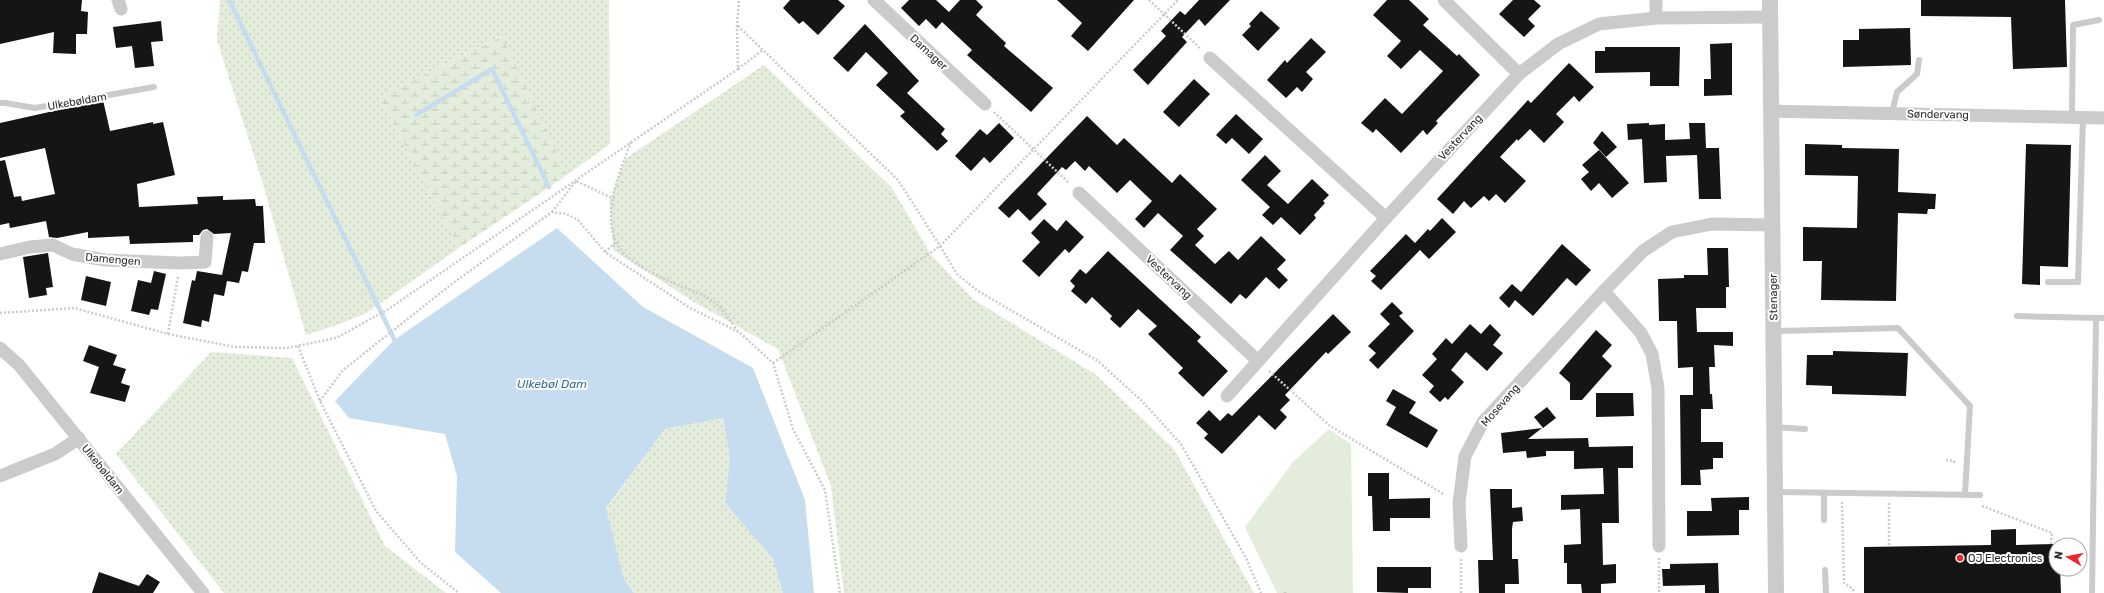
<svg xmlns="http://www.w3.org/2000/svg" width="2104" height="593" viewBox="0 0 2104 593" font-family="Rubik,sans-serif">
  <defs>
    <pattern id="grass-dots" width="8" height="8" patternUnits="userSpaceOnUse"><rect width="8" height="8" fill="#e4eddb"/><path d="M2 2h.1M6 6h.1" fill="none" stroke="#c4ccbc" stroke-width="1.8" stroke-linecap="round"/></pattern>
    <pattern id="wetland-marsh" width="20" height="14" patternUnits="userSpaceOnUse"><rect width="20" height="14" fill="#e4eddb"/><path d="M1 5h8M5 5V1M11 12h8M15 12V8" fill="none" stroke="#c4ccbc"/></pattern>
  </defs>
  <rect width="100%" height="100%" fill="#fff"/>
  <!-- grass -->
  <g fill="url(#grass-dots)">
    <path d="M220 0H609L610 144 567 175 501 36 379 97 459 248 368 312 340 324 306 335 262 181 217 40Z"/>
    <path d="M764 65 892 188 931 255 974 300 1095 374 1174 449 1254 593H844L831 486 778 349 694 302 613 250 610 201 625 159Z"/>
    <path d="M211 352 292 358 385 546 446 593H224L116 454Z"/>
    <path d="M723 418 730 459 725 503 773 559 783 593H634L624 579 606 509 665 429Z"/>
  </g>
  <!-- wetland -->
  <path fill="url(#wetland-marsh)" d="M502 36 567 175 459 248 379 97Z"/>
  <!-- park -->
  <path fill="#e4eddb" d="M1329 429 1351 444 1353 593H1277L1245 527 1293 462Z"/>
  <!-- water -->
  <path fill="#c5ddee" d="M557 228 643 307 753 368 805 500 814 593H783L773 559 725 503 730 459 723 418 665 429 606 508 624 579 634 593H501L455 552 457 476 445 434 349 418 335 401 394 340Z"/>
  <g fill="none" stroke-linecap="round" stroke-linejoin="round">
    <!-- stream -->
    <g stroke="#c5ddee" stroke-width="4.5">
      <path d="M229 0 397 345"/>
      <path d="M416 115 492 69 549 187"/>
    </g>
  </g>
  <!-- building -->
  <g fill="#151515">
    <path d="M0 0H82L81 11 88 12 87 34H76V54L53 53 54 32 0 44Z"/>
    <path d="M790 0H838L845 6 818 35 803 21 799 24 783 8Z"/>
    <path d="M909 0H936L949 12 960 0H976L983 7 976 15 1006 43 1004 46 1053 88 1031 112 967 55 972 50 942 22 936 29 926 19 919 26 901 8Z"/>
    <path d="M1057 0H1134L1088 51 1071 36 1082 23Z"/>
    <path d="M1199 0H1230L1205 26 1199 19 1182 37 1187 42 1148 85 1133 70 1166 36 1161 31 1180 11 1185 15Z"/>
    <path d="M1387 0H1409L1429 19 1423 25 1457 56 1459 54 1480 75 1436 121 1438 123 1427 135 1423 130 1401 153 1376 129 1373 133 1361 123 1385 98 1402 114 1443 71 1420 50 1401 69 1387 56 1401 41 1373 15Z"/>
    <path d="M1513 0H1534L1541 6 1528 19 1535 26 1524 37 1499 14Z"/>
    <path d="M1921 0H2065L2067 67 2013 69 2011 17 1921 16Z"/>
    <path d="M1261 11 1280 28 1258 51 1242 35 1251 26 1249 24Z"/>
    <path d="M161 21 163 41 151 42 154 66 135 68 132 46 116 48 113 27Z"/>
    <path d="M865 24 919 81 907 93 945 129 941 134 948 141 937 151 900 116 905 112 876 85 888 73 866 52 848 72 833 58Z"/>
    <path d="M1910 28 1911 65 1843 67V40H1859V29Z"/>
    <path d="M1311 38 1326 52 1306 72 1313 79 1302 92 1297 87 1286 98 1267 80 1285 60 1287 63Z"/>
    <path d="M1732 43V95L1704 96V79H1711L1710 44Z"/>
    <path d="M1605 47H1680L1679 86H1650V72L1595 73V51H1605Z"/>
    <path d="M1569 63 1594 87 1579 102 1574 96 1556 114 1564 122 1544 143 1530 129 1518 141 1517 139 1500 157 1526 181 1505 203 1496 194 1489 201 1484 196 1471 208 1464 201 1453 214 1437 199 1528 100 1531 103Z"/>
    <path d="M1194 79 1210 94 1179 127 1163 112Z"/>
    <path d="M103 100 110 131 153 122V124L163 122 175 175 137 184 139 207 198 204 197 197 223 196V200L255 199 256 206H263L265 243H254L248 272 242 271 239 283 227 281 224 296 214 294 209 322 202 320 201 327 183 323 192 280 195 281 197 271 222 275 231 233 214 234 207 229 203 230 199 235H193V242L130 244 129 236 88 238V232L57 238 49 237 46 221 10 228 9 223 0 225V161L5 160 14 197 21 196 22 201 55 194 45 148 0 158V123Z"/>
    <path d="M1236 114 1263 139 1249 154 1232 138 1226 144 1216 135Z"/>
    <path d="M1087 116 1117 145 1124 138 1172 183 1180 174 1217 209 1197 229 1204 236 1195 245 1215 264 1229 251 1238 260 1261 236 1286 260 1277 269 1288 280 1279 289 1266 277 1246 299 1240 294 1231 304 1170 250 1183 236 1158 213 1144 228 1135 219 1152 201 1130 180 1117 193 1089 166 1085 171 1075 161 1066 170 1062 167 1037 194 1047 204 1030 221 1018 209 1009 218 998 208Z"/>
    <path d="M999 123 1014 138 990 163 984 157 971 171 955 156 980 129 987 135Z"/>
    <path d="M1649 123V125L1665 124V140L1690 139 1689 123H1705L1706 148H1719L1721 199H1699L1697 155 1666 156 1667 182 1644 183 1642 139 1628 140 1627 124Z"/>
    <path d="M1602 131 1617 147 1606 157 1593 143Z"/>
    <path d="M1805 144 1842 145V148L1899 149 1898 192 1936 194 1935 209H1928L1927 214 1898 213 1896 301 1821 300 1822 261H1803V227L1857 228 1858 176 1805 175Z"/>
    <path d="M2026 144 2071 145 2068 267 2040 266V285L2022 284Z"/>
    <path d="M1599 150 1629 183 1612 198 1599 183 1591 191 1581 179 1589 172 1582 165Z"/>
    <path d="M1265 155 1281 171 1267 185 1288 204 1312 179 1329 195 1323 201 1325 203 1314 215 1316 218 1300 235 1281 217 1273 225 1262 215 1270 207 1241 180Z"/>
    <path d="M1442 218 1456 232 1429 259 1420 250 1381 290 1371 281 1376 276 1370 271 1406 234 1415 243 1428 229 1430 231Z"/>
    <path d="M1044 219 1057 231 1066 220 1084 237 1069 253 1065 249 1039 277 1022 261 1040 242 1031 233Z"/>
    <path d="M1562 244 1591 270 1576 286 1567 278 1533 316 1515 300 1509 308 1499 298 1512 284 1521 292Z"/>
    <path d="M1707 248H1728L1729 287H1726V308H1696L1697 332H1733V346L1714 345 1715 367H1709L1710 394H1712L1713 409H1701V442H1723V458H1713V469L1700 470 1701 485H1681L1680 395H1693V367L1678 368 1677 321H1659L1658 279 1684 278V275H1708Z"/>
    <path d="M1108 251 1201 337 1197 341 1228 371 1203 397 1178 373 1183 368 1148 334 1157 326 1138 309 1120 328 1110 319 1112 316 1092 297 1086 304 1071 291 1075 286 1070 281 1080 269 1086 274Z"/>
    <path d="M48 253 53 287 46 288 47 295 29 298 23 257Z"/>
    <path d="M154 271 166 274 158 310 151 309 149 315 131 311 138 280 151 283Z"/>
    <path d="M86 276 111 282 106 306 81 300Z"/>
    <path d="M1392 302 1403 313 1399 316 1414 331 1378 369 1369 360 1376 353 1368 346 1390 324 1380 314Z"/>
    <path d="M1333 314 1351 332 1328 354 1326 352 1285 395 1290 400 1280 410 1287 417 1275 430 1259 415 1222 454 1204 438 1208 434 1196 423 1209 410 1220 421 1228 413 1232 416Z"/>
    <path d="M1470 324 1481 334 1490 324 1501 335 1493 345 1503 353 1487 371 1466 352 1451 370 1464 382 1448 400 1445 397 1440 402 1429 392 1434 386 1422 375 1437 359 1432 354 1446 338 1452 344Z"/>
    <path d="M1596 330 1612 345 1602 356 1612 366 1582 400H1570V383L1559 373Z"/>
    <path d="M89 345 117 355 113 365 126 369 121 383 130 386 125 402 90 393 99 367 83 361Z"/>
    <path d="M1833 351 1908 353 1906 396 1832 394V386L1806 385 1807 355H1833Z"/>
    <path d="M1393 389 1416 402 1409 413 1438 430 1427 448 1386 425 1396 407 1386 401Z"/>
    <path d="M1596 393H1633L1634 416 1596 417Z"/>
    <path d="M1547 407 1556 418 1543 428 1534 417Z"/>
    <path d="M1542 428 1528 439 1588 438 1589 447 1633 446V468H1618L1619 523H1602L1603 565 1616 564V583L1601 584V593H1582L1581 584H1567V563H1564V545L1581 544 1580 509 1561 510V495L1604 494 1603 468 1574 469V451H1546V456L1527 458 1526 451 1503 453 1501 433Z"/>
    <path d="M1368 473H1389V499L1430 498V518H1390V531H1373L1372 496H1368Z"/>
    <path d="M1490 489H1512V508L1522 507 1523 521 1513 522 1512 529V559H1518L1519 584H1505V593H1479L1478 560H1493Z"/>
    <path d="M1749 497V510H1739V535L1687 536V511H1712L1711 498Z"/>
    <path d="M2016 529V545L2056 544V569H2060L2061 593H1864V547L1991 545V530Z"/>
    <path d="M1718 563 1719 593H1705V585L1663 586 1662 569H1670V564Z"/>
    <path d="M1377 567H1431V588H1408V593L1377 592Z"/>
    <path d="M99 572 139 586 147 574 160 582 153 593H92Z"/>
  </g>
  <g fill="none" stroke-linecap="round" stroke-linejoin="round">
    <!-- path -->
    <g stroke="#cbcbcb" stroke-width="2.5" stroke-dasharray="2 2" stroke-linecap="butt">
      <path d="M1149 0 1201 49"/>
      <path d="M738 26 898 180 940 246 1178 0"/>
      <path d="M738 69 763 50"/>
      <path d="M994 112 1069 183"/>
      <path d="M631 142C618 176 594 230 630 259 642 269 659 276 673 283 686 289 702 293 714 302 723 308 731 322 737 330"/>
      <path d="M552 212 576 181 612 198"/>
      <path d="M605 252 616 242"/>
      <path d="M0 313 74 308 168 334 235 347 287 348 336 338 387 310 738 69 737 26 739 0"/>
      <path d="M168 334 178 276"/>
      <path d="M298 346 320 401 376 511 421 563 459 593"/>
      <path d="M773 363 940 246 957 274 978 291 1098 361 1142 401 1181 444 1246 558 1261 593"/>
      <path d="M1269 371 1330 426 1445 495"/>
      <path d="M320 401 343 370 453 283 552 212 566 214 578 220 605 252 690 308 739 332 773 363 793 429 825 490 840 593"/>
      <path d="M1946 460 1954 461V464"/>
      <path d="M1842 502 1844 583 1853 589 1854 593"/>
      <path d="M1889 503V547"/>
      <path d="M1982 506 2052 533 2051 544"/>
      <path d="M1659 558V593"/>
      <path d="M1461 559V593"/>
      <path d="M1285 593V592"/>
    </g>
    <!-- service -->
    <g stroke="#cbcbcb" stroke-width="6">
      <path d="M0 103H5L35 108 154 87"/>
      <path d="M1892 113 1897 92 1917 74 1919 60"/>
      <path d="M2072 116 2073 25 2099 20"/>
      <path d="M2048 282H2078L2083 118"/>
      <path d="M2017 316 2096 318 2092 593"/>
      <path d="M2096 318H2104"/>
      <path d="M1773 331 1898 328 1970 406 1965 494"/>
      <path d="M1775 427 1805 429"/>
      <path d="M1775 492 1980 495"/>
      <path d="M1824 493V520"/>
      <path d="M1825 570 1826 593"/>
    </g>
    <!-- minor -->
    <g stroke="#cbcbcb" stroke-width="13">
      <path d="M118 0 121 9"/>
      <path d="M874 0 985 104"/>
      <path d="M1444 0 1519 74"/>
      <path d="M1656 18V0"/>
      <path d="M1210 58 1386 218"/>
      <path d="M1771 111 2104 118"/>
      <path d="M1079 193 1258 361"/>
      <path d="M0 254 30 247 53 245 72 254 105 260 180 263 205 262 207 237"/>
      <path d="M1604 291 1641 333 1652 354 1658 388 1659 546"/>
      <path d="M0 348 19 365 203 593"/>
      <path d="M1227 396 1386 218 1519 74 1558 44 1599 24 1656 18 1770 17"/>
      <path d="M0 476 55 454 79 438"/>
      <path d="M1461 546 1459 503 1465 456 1483 422 1604 291 1643 251 1672 232 1712 224 1772 225"/>
    </g>
    <!-- tertiary -->
    <path stroke="#cbcbcb" stroke-width="16" d="M1770 0 1776 593"/>
  </g>
  <!-- markers -->
  <circle fill="#f3232d" stroke="#fff" stroke-width="1.5" cx="1960" cy="558" r="4"/>
  <g text-anchor="middle" stroke-width="4" stroke-linejoin="round" paint-order="stroke">
    <!-- street labels -->
    <g font-size="11" fill="#2e2e2e" stroke="#fff">
      <text transform="translate(929 52) rotate(43)" y="4">Damager</text>
      <text transform="translate(77 101) rotate(-10)" y="4">Ulkebøldam</text>
      <text transform="translate(1938 114) rotate(1)" y="4">Søndervang</text>
      <text transform="translate(1460 137) rotate(-47)" y="4">Vestervang</text>
      <text transform="translate(113 259) rotate(5)" y="4">Damengen</text>
      <text transform="translate(1169 277) rotate(43)" y="4">Vestervang</text>
      <text transform="translate(1773 297) rotate(-91)" y="4">Stenager</text>
      <text transform="translate(1500 405) rotate(-49)" y="4">Mosevang</text>
      <text transform="translate(103 469) rotate(51)" y="4">Ulkebøldam</text>
    </g>
    <!-- poi labels -->
    <g font-size="11" fill="#2e2e2e" stroke="#fff" text-anchor="start">
      <text x="1968" y="562">OJ Electronics</text>
    </g>
    <!-- water labels -->
    <g font-size="12" font-style="italic" fill="#366f97" stroke="#fff">
      <text x="552" y="388">Ulkebøl Dam</text>
    </g>
  </g>
  <!-- north arrow -->
  <g transform="translate(2068 557) rotate(280)"><circle r="19" fill="#ffffff" stroke="#ababab"/>
  <path d="M0-3L7 15L0 10L-7 15Z" fill="#f3232d"/>
  <text y="-6" font-size="11" font-weight="bold" text-anchor="middle" fill="#2e2e2e">N</text>
  </g>
</svg>
